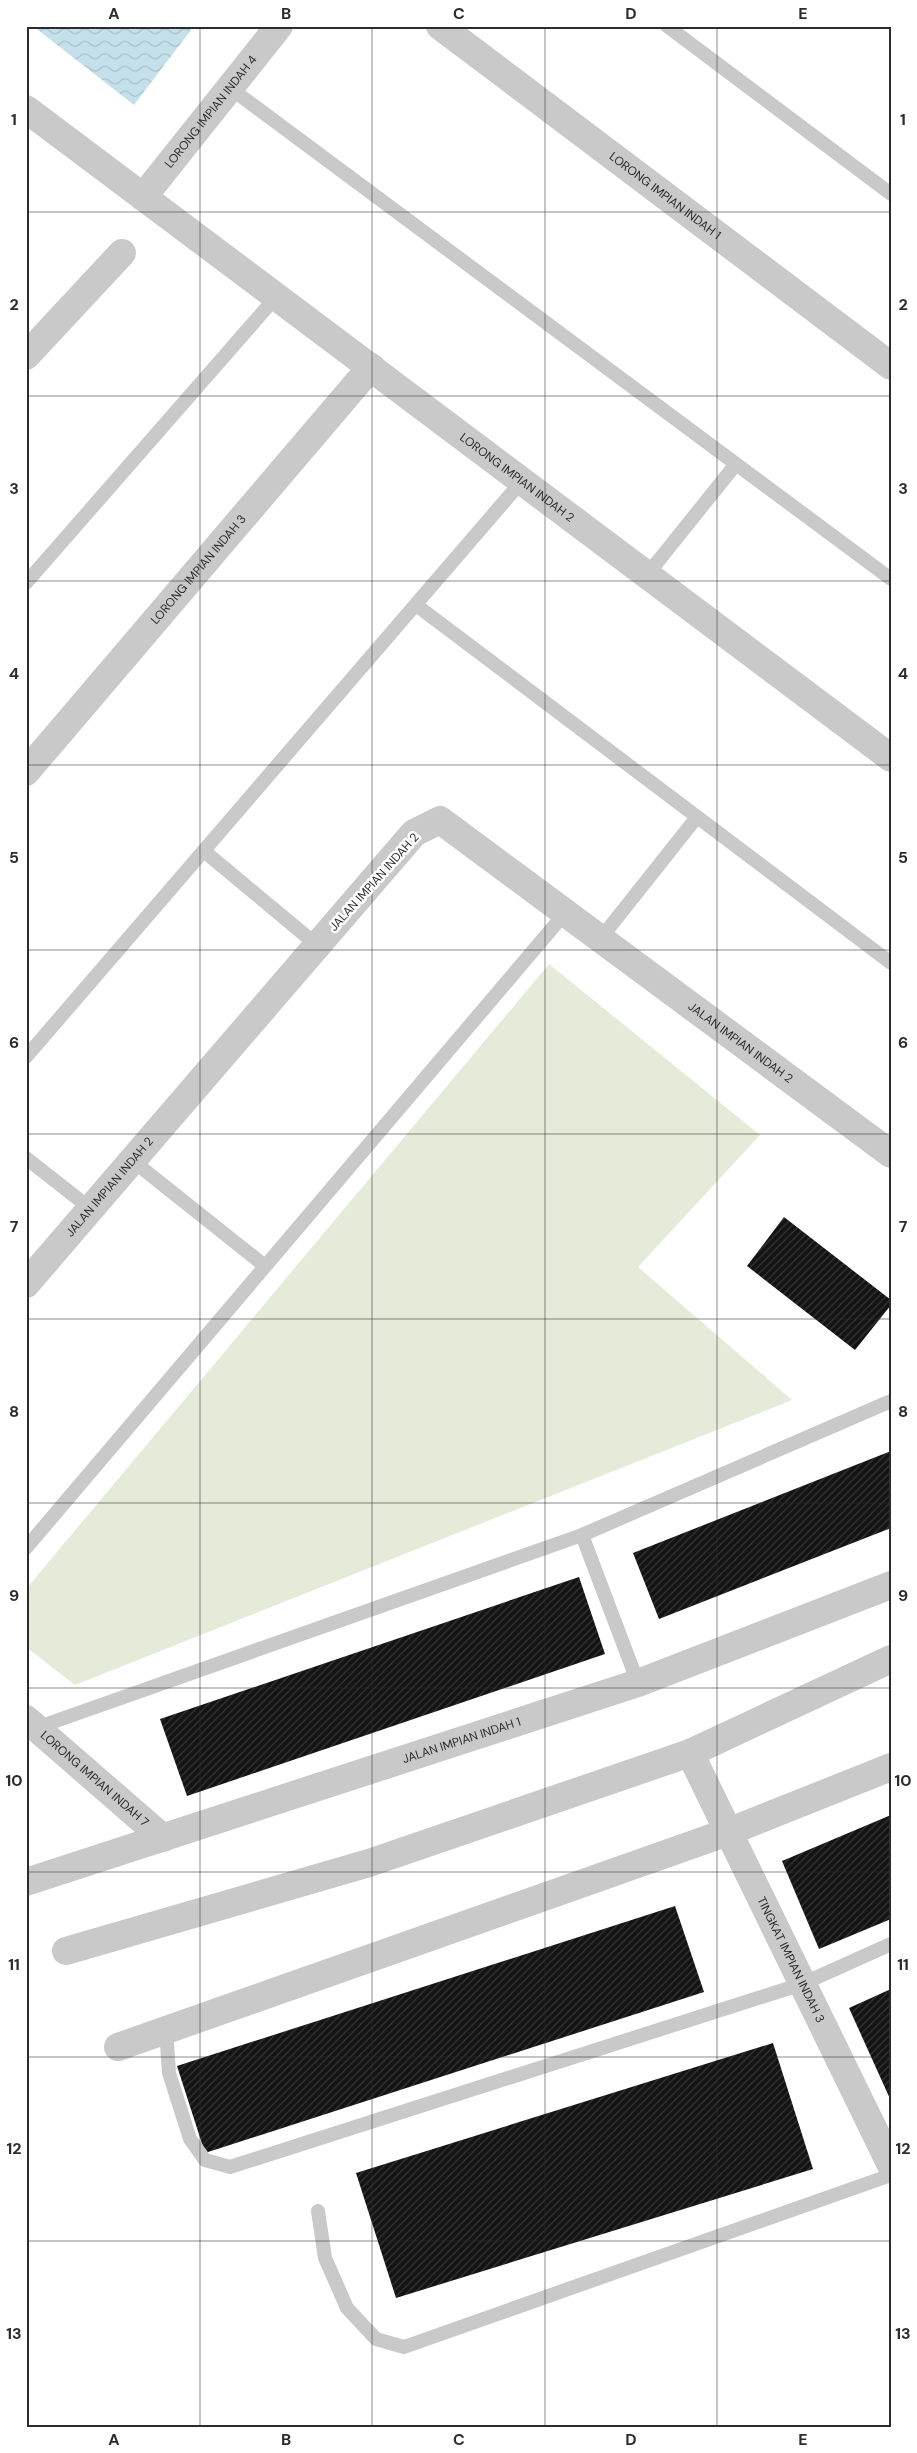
<svg xmlns="http://www.w3.org/2000/svg" width="917" height="2453" viewBox="0 0 917 2453" font-family="'DM Sans',sans-serif">
  <defs>
    <pattern id="water-waves" width="16" height="10" patternUnits="userSpaceOnUse" patternTransform="scale(1.25)"><rect width="16" height="10" fill="#c4e1eb"/><path d="M0 5q4-4 8 0t8 0" fill="none" stroke="#a9c1ca"/></pattern>
    <pattern id="building-hatch" width="6" height="6" patternUnits="userSpaceOnUse" patternTransform="scale(1.25)"><rect width="6" height="6" fill="#131313"/><path d="M-1 1l2-2M0 6l6-6M5 7l2-2" fill="none" stroke="#363636"/></pattern>
  </defs>
  <rect width="100%" height="100%" fill="#fff"/>
  <!-- green -->
  <path fill="#e5ebd9" d="M549 964 760 1135 638 1267 792 1400 75 1685 26 1647V1589Z"/>
  <!-- water -->
  <path fill="url(#water-waves)" d="M33 26H194L134 105Z"/>
  <!-- building -->
  <g fill="url(#building-hatch)">
    <path d="M784 1217 891 1300V1305L855 1350 747 1266Z"/>
    <path d="M891 1451V1528L659 1619 633 1553Z"/>
    <path d="M579 1577 605 1654 187 1796 160 1719Z"/>
    <path d="M891 1815V1919L819 1949 782 1861Z"/>
    <path d="M675 1906 704 1992 205 2153 177 2066Z"/>
    <path d="M891 1989V2101L849 2008Z"/>
    <path d="M773 2043 813 2169 396 2298 356 2173Z"/>
  </g>
  <g fill="none" stroke-linecap="round" stroke-linejoin="round">
    <!-- lane -->
    <g stroke="#c9c9c9" stroke-width="14">
      <path d="M667 26 891 194"/>
      <path d="M230 88 891 579"/>
      <path d="M647 575 736 464"/>
      <path d="M26 583 276 297"/>
      <path d="M416 605 891 963"/>
      <path d="M204 851 318 946"/>
      <path d="M601 938 697 817"/>
      <path d="M26 1057 522 481"/>
      <path d="M26 1158 91 1209"/>
      <path d="M133 1161 265 1266"/>
      <path d="M582 1535 638 1683"/>
      <path d="M26 1548 566 912"/>
      <path d="M36 1728 582 1535 891 1401"/>
      <path d="M166 2030 169 2073 190 2139 205 2160 230 2167 802 1984 891 1944"/>
      <path d="M318 2211 325 2258 347 2308 376 2339 404 2347 891 2175"/>
    </g>
    <!-- street -->
    <g stroke="#c9c9c9" stroke-width="28">
      <path id="s1" d="M440 26 891 366"/>
      <path id="s2" d="M26 109 891 758"/>
      <path id="s3" d="M143 197 279 26"/>
      <path d="M26 356 122 253"/>
      <path id="s4" d="M26 772 371 367"/>
      <path id="s5" d="M26 1284 414 833 440 820 891 1154"/>
      <path id="s6" d="M26 1719 163 1838"/>
      <path id="s7" d="M690 1753 891 2165"/>
      <path id="s8" d="M26 1882 638 1683 891 1585"/>
      <path d="M66 1951 369 1863 690 1753 891 1659"/>
      <path d="M118 2047 728 1832 891 1767"/>
    </g>
  </g>
  <!-- grid -->
  <path fill="none" stroke="#2c2c2c" stroke-width="1" stroke-opacity="0.55" d="M200 26V2427M372 26V2427M545 26V2427M717 26V2427M26 212H891M26 396H891M26 581H891M26 765H891M26 950H891M26 1134H891M26 1319H891M26 1503H891M26 1688H891M26 1872H891M26 2057H891M26 2241H891"/>
  <g text-anchor="middle" stroke-width="5" stroke-linejoin="round" paint-order="stroke">
    <!-- street labels -->
    <g font-size="12" fill="#2c2c2c" stroke="#fff">
      <text dy="4" stroke="none"><textPath href="#s3" startOffset="109">LORONG IMPIAN INDAH 4</textPath></text>
      <text dy="4" stroke="none"><textPath href="#s1" startOffset="282">LORONG IMPIAN INDAH 1</textPath></text>
      <text dy="4" stroke="none"><textPath href="#s2" startOffset="614">LORONG IMPIAN INDAH 2</textPath></text>
      <text dy="4" stroke="none"><textPath href="#s4" startOffset="266">LORONG IMPIAN INDAH 3</textPath></text>
      <text transform="translate(374 882) rotate(-48)" y="4">JALAN IMPIAN INDAH 2</text>
      <text dy="4" stroke="none"><textPath href="#s5" startOffset="998">JALAN IMPIAN INDAH 2</textPath></text>
      <text dy="4" stroke="none"><textPath href="#s5" startOffset="128">JALAN IMPIAN INDAH 2</textPath></text>
      <text dy="4" stroke="none"><textPath href="#s8" startOffset="458">JALAN IMPIAN INDAH 1</textPath></text>
      <text dy="4" stroke="none"><textPath href="#s6" startOffset="91">LORONG IMPIAN INDAH 7</textPath></text>
      <text dy="4" stroke="none"><textPath href="#s7" startOffset="230">TINGKAT IMPIAN INDAH 3</textPath></text>
    </g>
  </g>
  <!-- border -->
  <rect width="917" height="2453" fill="none" stroke="#ffffff" stroke-width="55"/>
  <rect x="28" y="28" width="862" height="2398" fill="none" stroke="#2c2c2c" stroke-width="2"/>
  <g font-size="16" text-anchor="middle" font-weight="bold" fill="#2c2c2c">
    <text x="114" y="19">A</text>
    <text x="286" y="19">B</text>
    <text x="459" y="19">C</text>
    <text x="631" y="19">D</text>
    <text x="803" y="19">E</text>
    <text x="14" y="125">1</text>
    <text x="903" y="125">1</text>
    <text x="14" y="310">2</text>
    <text x="903" y="310">2</text>
    <text x="14" y="494">3</text>
    <text x="903" y="494">3</text>
    <text x="14" y="679">4</text>
    <text x="903" y="679">4</text>
    <text x="14" y="863">5</text>
    <text x="903" y="863">5</text>
    <text x="14" y="1048">6</text>
    <text x="903" y="1048">6</text>
    <text x="14" y="1232">7</text>
    <text x="903" y="1232">7</text>
    <text x="14" y="1417">8</text>
    <text x="903" y="1417">8</text>
    <text x="14" y="1601">9</text>
    <text x="903" y="1601">9</text>
    <text x="14" y="1786">10</text>
    <text x="903" y="1786">10</text>
    <text x="14" y="1970">11</text>
    <text x="903" y="1970">11</text>
    <text x="14" y="2154">12</text>
    <text x="903" y="2154">12</text>
    <text x="14" y="2339">13</text>
    <text x="903" y="2339">13</text>
    <text x="114" y="2445">A</text>
    <text x="286" y="2445">B</text>
    <text x="459" y="2445">C</text>
    <text x="631" y="2445">D</text>
    <text x="803" y="2445">E</text>
  </g>
</svg>
